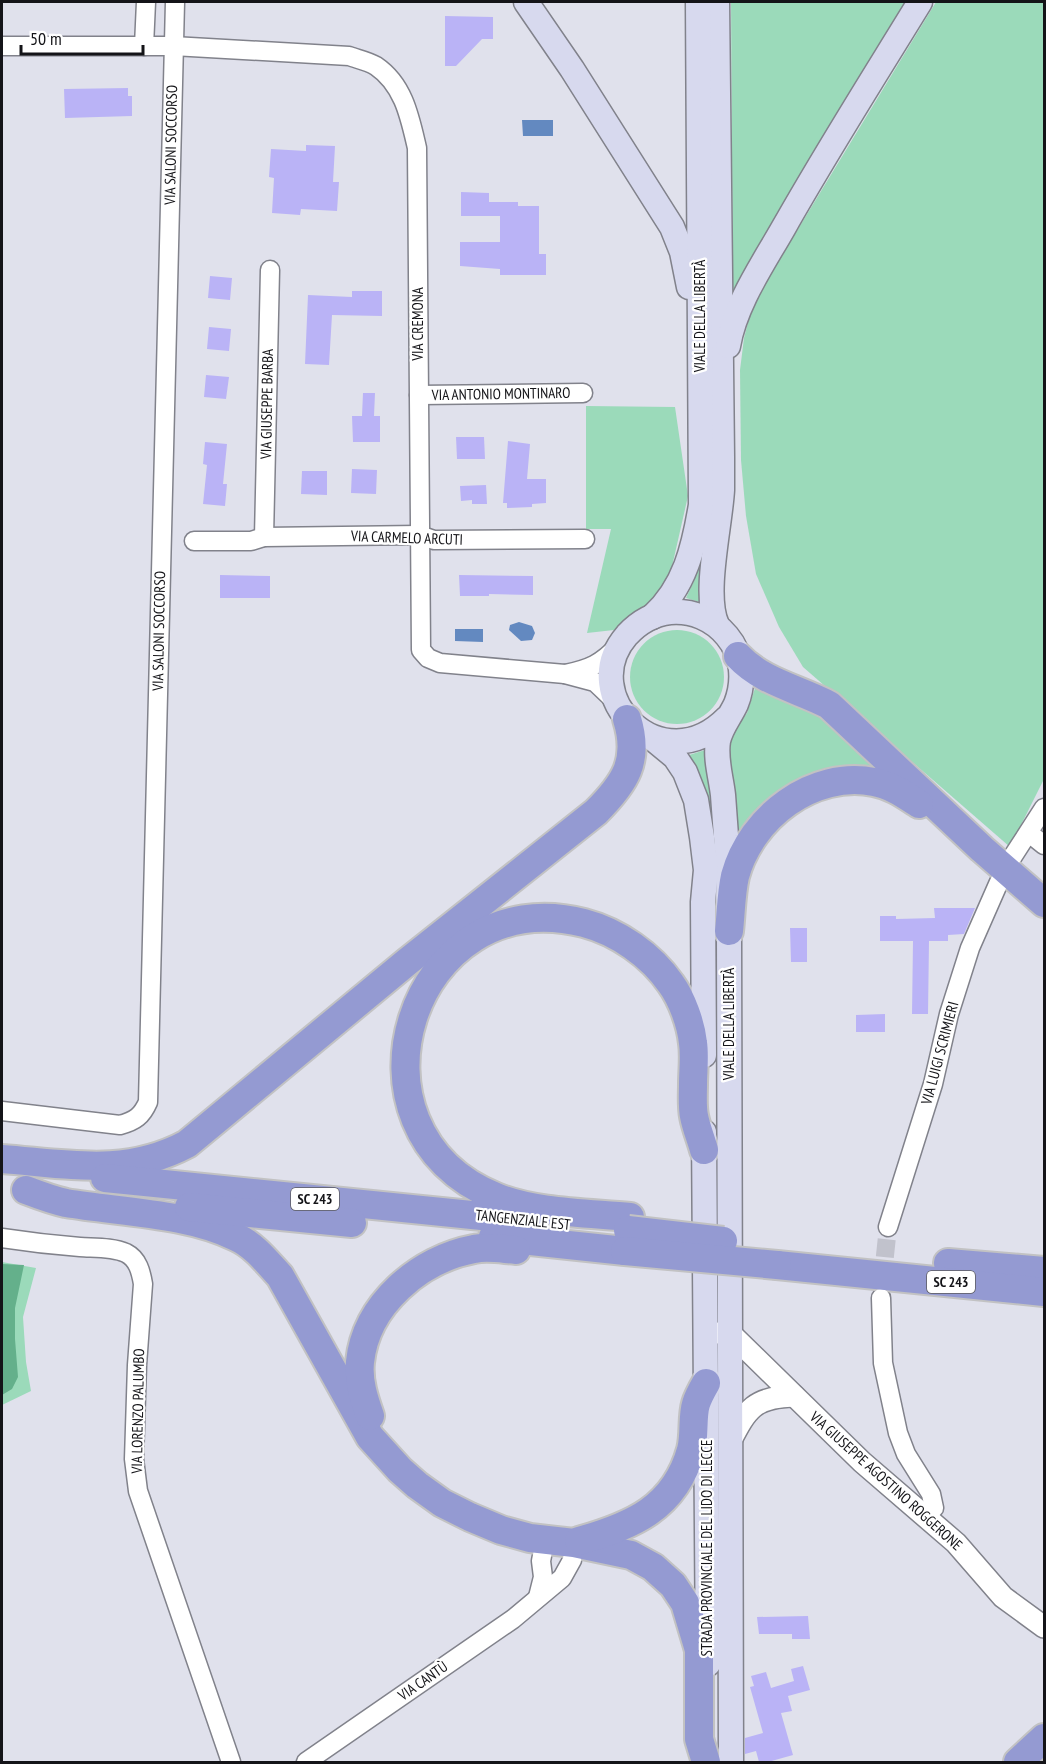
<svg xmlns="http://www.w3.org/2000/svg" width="1046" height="1764" viewBox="0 0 1046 1764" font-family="'PT Sans Narrow',sans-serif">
  <rect width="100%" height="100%" fill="#e0e1ec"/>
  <!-- green -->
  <g fill="#9bdaba">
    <path d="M731 2H909L733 311Z"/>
    <path d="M936 2H1044V779L1010 847 803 667 779 627 756 574 746 516 741 460 740 370 744 338 753 303Z"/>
    <path d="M586 406 675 407 688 496 666 593 614 630 587 633 611 529H586Z"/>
    <path d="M704 544 703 603 686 598 694 581Z"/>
    <circle cx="677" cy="677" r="47"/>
    <path d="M757 682 801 701 896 777 846 771 735 855 725 744 747 713Z"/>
    <path d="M705 750 713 810 716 848 686 756Z"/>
    <path d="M2 1262 36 1268 23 1317 26 1362 31 1391 2 1405Z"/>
  </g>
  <!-- forest -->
  <path fill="#64b08b" d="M2 1264 24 1265 15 1308V1339L18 1377 12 1389 2 1395Z"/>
  <!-- water -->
  <g fill="#6389c0">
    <path d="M522 120H553V136H523Z"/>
    <path d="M519 622 532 626 535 633 532 640 521 641 509 630 510 625Z"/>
    <path d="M455 629H483V642L455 641Z"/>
  </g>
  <!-- building -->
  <g fill="#bab3f6">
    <path d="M445 16 493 17V39H482L456 66H445Z"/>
    <path d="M128 88V96H132V116L65 118 64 89Z"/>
    <path d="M306 145 335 146 333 182H339L337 211 301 209 300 215 272 213 274 178 269 177 271 149 306 151Z"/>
    <path d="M461 192 489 193V202H518V206H539V254H546V275H500V269L460 266V242H500V216H461Z"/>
    <path d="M210 276 232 278 230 300 208 298Z"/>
    <path d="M352 291H382V316L332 315 329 365 305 364 308 295 352 297Z"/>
    <path d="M209 327 231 329 229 351 207 349Z"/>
    <path d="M206 375 229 377 226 399 204 397Z"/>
    <path d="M363 393H375L374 416H380V442H353L352 416H362Z"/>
    <path d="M456 437H484L485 459H457Z"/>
    <path d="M508 441 530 444 527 479H546V503L532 504V507L507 508V503H503Z"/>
    <path d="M205 442 227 444 223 484H227L225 506 203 504 207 465 203 464Z"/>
    <path d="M352 469 377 470 376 494 351 493Z"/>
    <path d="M302 471H327V495L301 494Z"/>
    <path d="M486 485 487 504H472V500L461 501 460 486Z"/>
    <path d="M220 575 270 576V598H220Z"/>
    <path d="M459 575 533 576V595L489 594V596H460Z"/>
    <path d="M934 908H975L964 934 948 935V941H929L928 1014H912L913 941H880V916H896V919L935 918Z"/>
    <path d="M790 928H807V962H791Z"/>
    <path d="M885 1014V1032H856V1015Z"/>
    <path d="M808 1616 810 1639H792V1634H759L757 1617Z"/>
    <path d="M803 1666 810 1690 788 1696 792 1711 781 1713 793 1755 768 1762H759L756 1751 745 1754V1738L763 1733 750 1687 754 1686 751 1676 766 1672 771 1688 794 1681 791 1669Z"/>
  </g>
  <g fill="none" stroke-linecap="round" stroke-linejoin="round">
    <!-- minor-tunnel -->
    <path stroke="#c1c2cc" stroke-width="18" stroke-dasharray="18 9" stroke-linecap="butt" d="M882 1284 888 1227"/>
    <!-- minor casing -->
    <g stroke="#81828b" stroke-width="21">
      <g id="minor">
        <path d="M2 46H173L349 56C357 59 368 61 376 66 404 85 410 118 417 148L421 650 428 658 440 663 565 674"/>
        <path d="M144 46 146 2"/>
        <path d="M419 395 583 393"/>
        <path d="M264 537 270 270"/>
        <path d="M194 541H251L264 537 419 535 434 540 585 539"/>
        <path d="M617 703 595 682 565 674C590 669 601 664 619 645"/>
        <path d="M1029 833 1044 845"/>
        <path d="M1013 856 1044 808"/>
        <path d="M2 1111 120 1125C135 1121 142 1116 148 1102L175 2"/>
        <path d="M888 1227 933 1084 949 1014 970 948 999 882"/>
        <path d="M2 1238C28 1242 54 1245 80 1247 94 1248 113 1247 126 1253 138 1259 141 1272 143 1284L137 1365 134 1459 138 1491 231 1762"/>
        <path d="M881 1298 883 1363 898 1433 906 1454 931 1494 934 1508 927 1515"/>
        <path d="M538 1597 543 1577 541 1561 545 1540"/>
        <path d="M306 1762 513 1619 562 1578 572 1560 574 1543"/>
      </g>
    </g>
    <!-- tertiary casing -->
    <g stroke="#81828b" stroke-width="24">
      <g id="tertiary">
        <path d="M718 1333H730L862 1462 956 1543 1003 1597 1044 1627"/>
        <path d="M730 1442C747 1409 754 1397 794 1396"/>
      </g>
    </g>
    <!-- secondary casing -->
    <g stroke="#81828b" stroke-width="27">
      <g id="secondary">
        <path d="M526 2 572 69 672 227 682 252 689 287"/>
        <path d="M717 2 722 457C722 468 722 479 722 490 720 526 703 595 717 625"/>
        <path d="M728 346C735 304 763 264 784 227 827 151 874 77 920 2"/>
        <path d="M652 617C685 587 694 547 701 505L698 2"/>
        <path d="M727 718C662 784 574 696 627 635 639 622 653 614 670 612 692 610 713 619 727 636 743 655 745 681 736 704 730 717 721 727 718 741 715 759 721 777 723 795 724 808 725 822 726 836 729 867 728 900 729 931L731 1762"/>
        <path d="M652 738 675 757 685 772 696 800 702 837 706 870 703 902 704 1055"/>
        <path d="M704 1132 708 1664"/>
      </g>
    </g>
    <!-- trunk casing -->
    <g stroke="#c2c2c3" stroke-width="32">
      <g id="trunk">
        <path d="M738 656C762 682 799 689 829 705L982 849 1044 903"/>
        <path d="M729 931C731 913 731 894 735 876 751 817 813 770 874 782 891 785 905 795 919 804"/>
        <path d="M2 1159C68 1164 125 1177 187 1144L407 962 596 812C625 783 640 761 627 719"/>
        <path d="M105 1178 531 1221"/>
        <path d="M26 1190C39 1195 52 1200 66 1203 119 1212 188 1213 236 1237 254 1245 267 1262 280 1276L370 1437 400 1470 417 1485 442 1503 470 1517 501 1530 530 1538 574 1543 631 1555 653 1567 673 1585 685 1603 699 1650V1739L706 1762"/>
        <path d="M189 1207 352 1223"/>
        <path d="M630 1217C588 1213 535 1213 496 1197 331 1130 410 879 584 923 618 932 651 955 671 984 682 999 691 1024 693 1043 695 1056 693 1071 693 1084 693 1094 692 1106 694 1116 696 1127 701 1139 704 1150"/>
        <path d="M493 1237 625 1251"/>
        <path d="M948 1263 1044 1271"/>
        <path d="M777 1265 1044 1292"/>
        <path d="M370 1416C364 1399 358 1381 360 1362 366 1304 420 1259 474 1249 487 1246 502 1249 516 1250"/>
        <path d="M579 1541C632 1526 675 1508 691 1450 695 1435 692 1417 696 1404 698 1397 702 1390 706 1383"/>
        <path d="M1018 1762 1044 1738"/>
      </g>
    </g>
    <!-- minor -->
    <use href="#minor" stroke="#fff" stroke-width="18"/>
    <!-- tertiary -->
    <use href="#tertiary" stroke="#fff" stroke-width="21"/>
    <!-- secondary -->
    <use href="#secondary" stroke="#d7d9ee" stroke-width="24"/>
    <!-- trunk -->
    <use href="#trunk" stroke="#949ad2" stroke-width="28"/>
    <!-- trunk-bridge casing -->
    <g stroke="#c2c2c3" stroke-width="32" stroke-linecap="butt">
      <g id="trunk-bridge">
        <path d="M628 1230 723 1241"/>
        <path d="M625 1251 777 1265"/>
      </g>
    </g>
    <!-- trunk-bridge -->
    <use href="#trunk-bridge" stroke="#949ad2" stroke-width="28"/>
  </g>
  <g text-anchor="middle" stroke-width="4.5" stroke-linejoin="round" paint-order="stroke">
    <!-- shield labels -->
    <g fill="#fff" stroke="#5a5a5d" stroke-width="1.5">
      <rect x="291" y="1188" width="48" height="22" rx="4.5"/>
      <rect x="927" y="1271" width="48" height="22" rx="4.5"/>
    </g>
    <g font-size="14" font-weight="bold" fill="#141418">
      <text x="315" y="1204">SC 243</text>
      <text x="951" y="1287">SC 243</text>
    </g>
    <!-- street labels -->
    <g font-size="15" fill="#141418" stroke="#fff">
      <text transform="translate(171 145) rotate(-89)" y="5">VIA SALONI SOCCORSO</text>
      <text transform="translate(700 316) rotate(-90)" y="5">VIALE DELLA LIBERTÀ</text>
      <text transform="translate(418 324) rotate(-90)" y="5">VIA CREMONA</text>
      <text transform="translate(501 394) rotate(-1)" y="5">VIA ANTONIO MONTINARO</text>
      <text transform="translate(267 404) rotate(-89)" y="5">VIA GIUSEPPE BARBA</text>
      <text transform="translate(407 538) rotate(2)" y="5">VIA CARMELO ARCUTI</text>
      <text transform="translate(159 631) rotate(-89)" y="5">VIA SALONI SOCCORSO</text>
      <text transform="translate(729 1024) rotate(-90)" y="5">VIALE DELLA LIBERTÀ</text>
      <text transform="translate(940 1053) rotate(-75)" y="5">VIA LUIGI SCRIMIERI</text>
      <text transform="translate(523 1220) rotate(6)" y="5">TANGENZIALE EST</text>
      <text transform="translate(138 1411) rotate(-89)" y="5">VIA LORENZO PALUMBO</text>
      <text transform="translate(886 1481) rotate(42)" y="5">VIA GIUSEPPE AGOSTINO ROGGERONE</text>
      <text transform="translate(707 1548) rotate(-90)" y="5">STRADA PROVINCIALE DEL LIDO DI LECCE</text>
      <text transform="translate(423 1681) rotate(-35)" y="5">VIA CANTÙ</text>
    </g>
  </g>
  <!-- border -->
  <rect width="1046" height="1764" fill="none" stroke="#141418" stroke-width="6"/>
  <!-- scale -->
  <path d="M21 45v9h122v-9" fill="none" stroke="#141418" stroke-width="3"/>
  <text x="30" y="45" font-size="18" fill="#141418" stroke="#ffffff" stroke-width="4.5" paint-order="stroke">50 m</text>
</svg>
